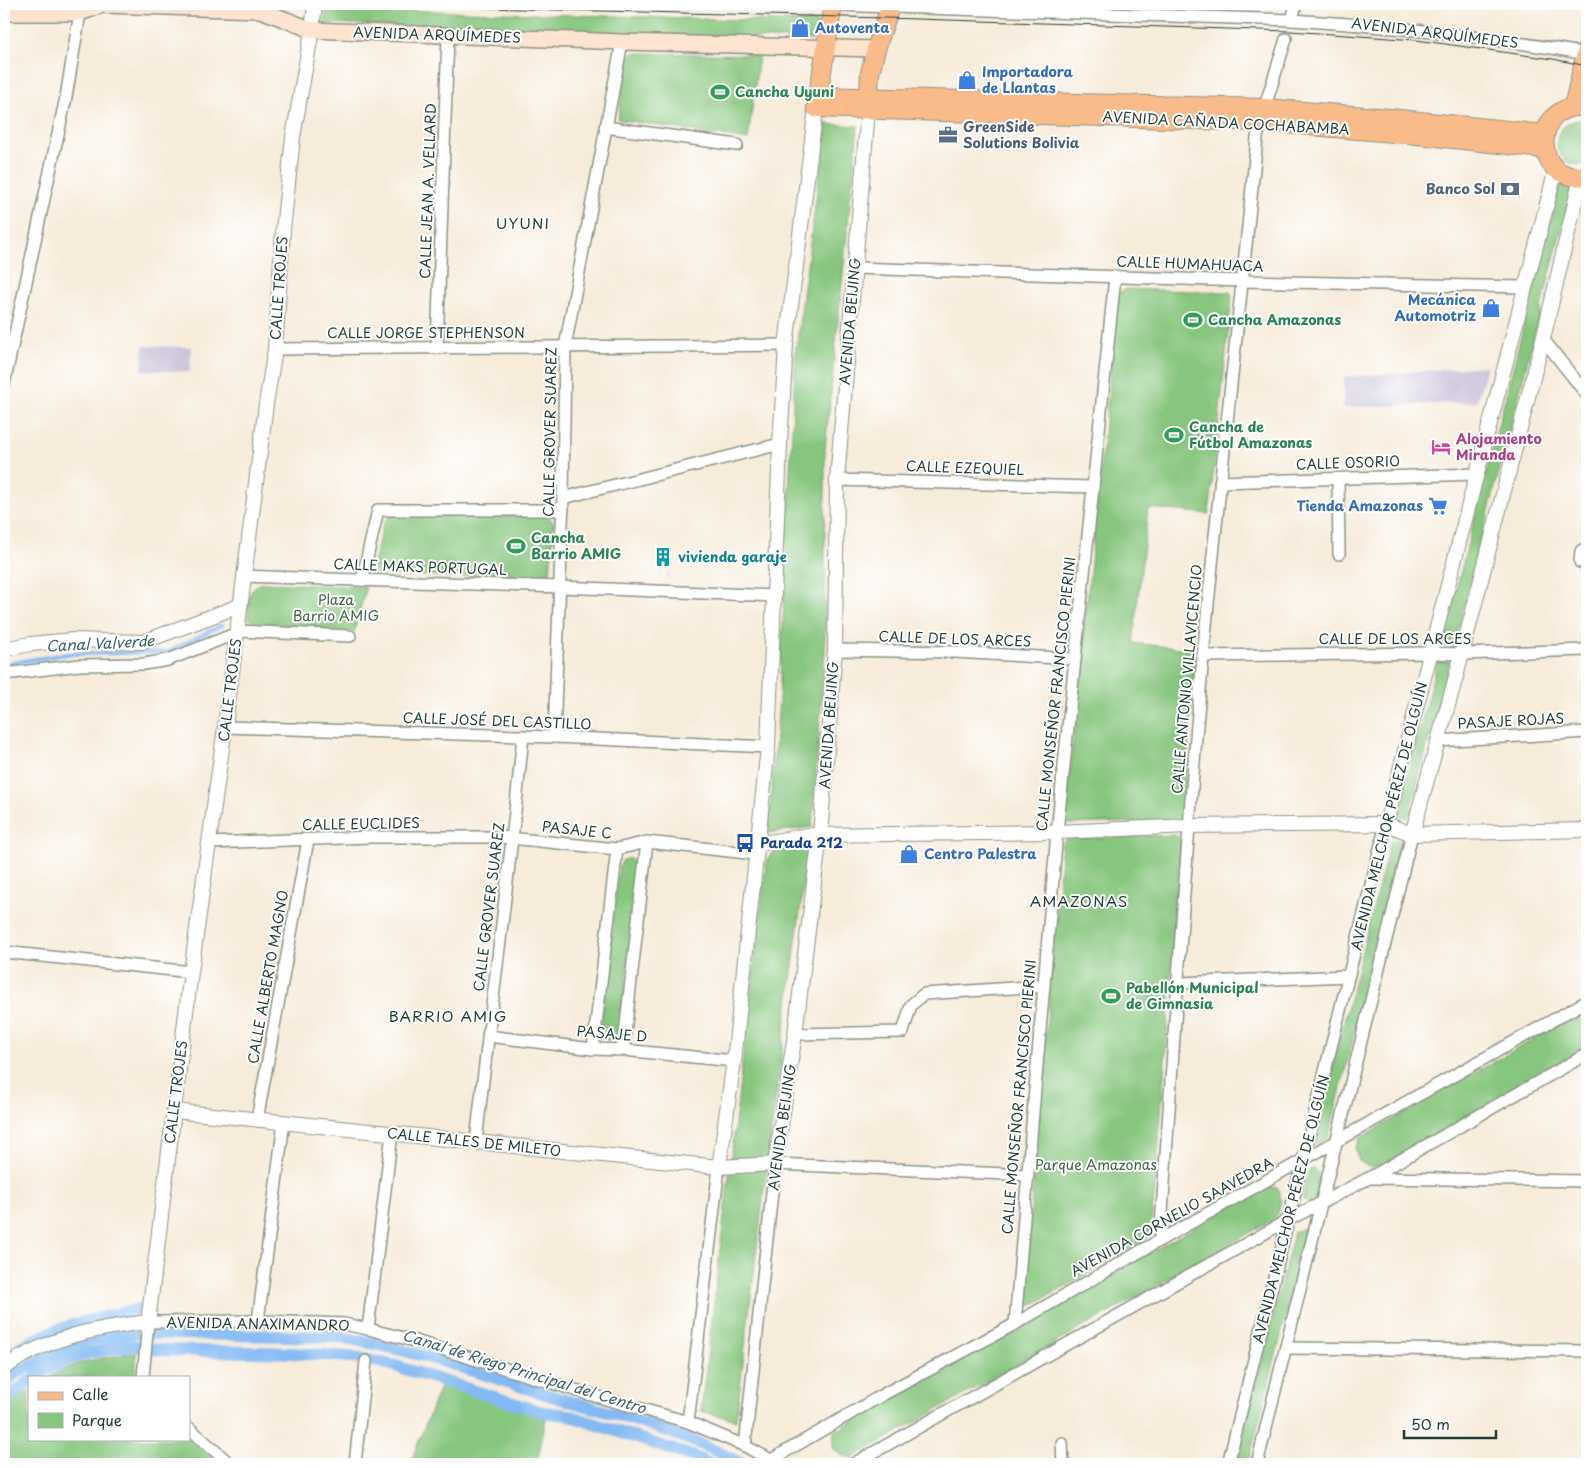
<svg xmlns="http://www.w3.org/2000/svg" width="1591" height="1468" viewBox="0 0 1591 1468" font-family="'Playpen Sans',sans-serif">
  <rect width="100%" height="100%" fill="#fff"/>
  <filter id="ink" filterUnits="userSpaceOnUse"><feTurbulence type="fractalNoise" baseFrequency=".02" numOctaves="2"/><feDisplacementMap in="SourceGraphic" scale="10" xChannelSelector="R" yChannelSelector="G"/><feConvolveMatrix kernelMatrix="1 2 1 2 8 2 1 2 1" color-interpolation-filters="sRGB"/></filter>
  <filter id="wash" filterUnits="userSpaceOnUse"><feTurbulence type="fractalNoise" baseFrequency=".0096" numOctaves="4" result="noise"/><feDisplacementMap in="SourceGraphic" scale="20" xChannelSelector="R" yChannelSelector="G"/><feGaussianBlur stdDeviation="1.12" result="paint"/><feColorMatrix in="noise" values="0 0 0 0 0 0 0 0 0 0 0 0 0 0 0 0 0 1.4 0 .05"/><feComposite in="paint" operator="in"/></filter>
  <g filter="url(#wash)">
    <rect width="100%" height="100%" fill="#f7ebd9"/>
    <!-- industrial -->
    <g fill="#c8bfd8">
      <path d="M143 346 191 347 190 372 142 370Z"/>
      <path d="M1487 366 1477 402 1343 408 1344 377Z"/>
    </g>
    <!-- green -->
    <g fill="#87c67e" stroke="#538259">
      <path d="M326 8 818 22 813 40 324 23Z"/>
      <path d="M634 53 759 55 748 140 618 119 626 63 629 56Z"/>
      <path d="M1578 120 1587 122V163C1557 174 1542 127 1578 120Z"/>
      <path d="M826 124 858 126 825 449V651L812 827 768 833 779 700 796 348Z"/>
      <path d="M1560 184 1574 193 1560 235 1455 642 1443 641Z"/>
      <path d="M1127 289 1221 292H1230L1232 296 1209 514 1148 508 1133 643 1196 650 1183 817 1179 821 1068 824 1065 820 1118 296 1121 291Z"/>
      <path d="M393 515 548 516 554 523 550 573 543 579 377 574 373 569V564L384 522 389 517Z"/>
      <path d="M264 583 366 587 354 632 258 627 248 618C248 604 247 585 264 583Z"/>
      <path d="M1450 661 1408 818 1397 815 1437 662Z"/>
      <path d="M1175 835 1181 840 1157 1169 1150 1232 1143 1243 1030 1306 1024 1296 1062 844 1066 839Z"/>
      <path d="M1391 839 1402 841 1329 1136 1324 1142 1317 1145 1313 1141Z"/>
      <path d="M809 842 767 1165 736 1420 701 1411 766 863C774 843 790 845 809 842Z"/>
      <path d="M630 858 641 866 619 1036 612 1041 605 1039 600 1032 619 867 623 860Z"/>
      <path d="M1587 1009V1047L1381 1166 1369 1167 1359 1161 1355 1149 1360 1138Z"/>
      <path d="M1311 1169H1315L1319 1174 1314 1200 1308 1203 1303 1200V1197L1308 1172Z"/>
      <path d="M1267 1186 1277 1188C1284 1200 1280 1208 1274 1219L852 1458 841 1455 833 1448 834 1432Z"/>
      <path d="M1309 1226 1248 1464H1236L1294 1232Z"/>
      <path d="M136 1353V1377H50C74 1361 107 1357 136 1353Z"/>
      <path d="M441 1384 546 1419 537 1464H410Z"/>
      <path d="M29 1391V1439H189V1438L219 1464H4V1413L18 1398Z"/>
    </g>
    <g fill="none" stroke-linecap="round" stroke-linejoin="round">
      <!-- stream -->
      <path stroke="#83baf3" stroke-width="4" d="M4 664 67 654 167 652 222 625"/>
      <!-- canal -->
      <g stroke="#83baf3" stroke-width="12">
        <path d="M4 1359C39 1329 95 1319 139 1309"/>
        <path d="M35 1377 46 1370 67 1360 89 1353 115 1348 134 1346 160 1350 291 1353 339 1356 359 1358 392 1365 542 1412 568 1415 694 1457 710 1464"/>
        <path d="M4 1385 15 1374 67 1347 94 1339 137 1333 337 1337C407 1347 475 1372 542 1393 609 1413 680 1430 742 1464"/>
        <path d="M4 1402 29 1381"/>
      </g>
    </g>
  </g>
  <g filter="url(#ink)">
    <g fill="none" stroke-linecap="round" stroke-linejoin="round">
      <!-- minor casing -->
      <g stroke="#8b9486" stroke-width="14">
        <g id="minor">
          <path d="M832 5 1292 20C1391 26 1490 37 1587 54"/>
          <path d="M1292 20 1296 4"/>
          <path d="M605 127 737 145"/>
          <path d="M855 268 1243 281 1524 287"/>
          <path d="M1543 339 1587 395"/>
          <path d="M437 348 448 35"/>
          <path d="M275 349 786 345"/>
          <path d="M4 384 66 97 80 13"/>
          <path d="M1338 479 1339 554"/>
          <path d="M837 480 1093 487"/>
          <path d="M1220 482 1477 474"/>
          <path d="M563 498 780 444"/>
          <path d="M1580 562 1581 551 1587 547"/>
          <path d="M244 576 560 587 774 596"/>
          <path d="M362 580 378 510H563"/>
          <path d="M237 631 350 636"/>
          <path d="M835 650 954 652 1074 659"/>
          <path d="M1203 656 1430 653 1461 654 1587 650"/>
          <path d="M4 674 80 665 144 664 168 660 237 633"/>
          <path d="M225 727 554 737 768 747"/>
          <path d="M554 737 563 498 565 347 622 42"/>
          <path d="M1437 741 1587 732"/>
          <path d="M209 843 370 837H500L617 849 647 842 756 854"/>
          <path d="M4 952 191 972"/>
          <path d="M1178 983 1348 976"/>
          <path d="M795 1034 903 1032 911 1005 924 994 1044 986"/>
          <path d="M488 1036 593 1049 623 1050 734 1061"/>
          <path d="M593 1049 617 849"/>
          <path d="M623 1050 647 842"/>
          <path d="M257 1120 308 840"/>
          <path d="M476 1142C491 1006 510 871 523 736"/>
          <path d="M1372 1178 1587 1181"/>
          <path d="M1160 1240C1174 1046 1185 851 1203 657 1219 484 1240 311 1257 138L1260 122 1286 39"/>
          <path d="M258 1321 284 1122"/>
          <path d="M1015 1324 1057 832 1115 277"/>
          <path d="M368 1329 392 1133"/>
          <path d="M1286 1348 1587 1351"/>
          <path d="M143 1377 148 1322 258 1321 344 1324 368 1329 415 1341 588 1394 688 1422 745 1446 778 1464"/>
          <path d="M688 1422 719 1167"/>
          <path d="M189 1428 230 1464"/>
          <path d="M1062 1443 1063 1464"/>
          <path d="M745 1446 775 1164 1028 1175"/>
          <path d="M771 1460 884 1394 1015 1324 1160 1240 1587 1001"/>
          <path d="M355 1464 366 1361"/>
          <path d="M853 1464 1290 1219 1369 1178 1587 1054"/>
          <path d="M1228 1464C1281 1251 1333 1038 1386 824"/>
          <path d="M1257 1464 1412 834"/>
        </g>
      </g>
      <!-- tertiary casing -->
      <g stroke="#8b9486" stroke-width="16">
        <g id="tertiary">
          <path d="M4 649 31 644 72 640 143 642 239 606"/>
          <path d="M1386 824 1556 169"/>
          <path d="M1412 834 1457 673 1543 339 1581 177"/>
          <path d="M758 844 808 835 1057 832 1189 826 1386 824 1412 834 1587 830"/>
          <path d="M174 1111 719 1167 775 1164 795 1034 820 835 835 650 837 480 868 110"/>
          <path d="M719 1167 734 1061 768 747 780 444 786 345 816 108"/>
          <path d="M4 1368C47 1337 96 1328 148 1322L191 972 225 727 266 404 275 349 283 230 293 137 312 30 315 4"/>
        </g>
      </g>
      <!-- secondary casing -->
      <g stroke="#8b9486" stroke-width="18">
        <path id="secondary" d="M4 13H80L102 5 261 10 312 30 622 42 876 49"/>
      </g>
      <!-- primary casing -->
      <g stroke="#8b9486" stroke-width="20">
        <g id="primary">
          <path d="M833 4 816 108 1260 122 1418 135 1544 149"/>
          <path d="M818 96 1265 108 1390 118 1545 134"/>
          <path d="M868 109 870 73 876 49 891 4"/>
        </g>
      </g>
      <!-- trunk casing -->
      <g stroke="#8b9486" stroke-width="20">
        <g id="trunk">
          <path d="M1573 107 1587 49"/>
          <path d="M1587 108C1532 97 1529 186 1587 176"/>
        </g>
      </g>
      <!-- minor -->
      <use href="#minor" stroke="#fff" stroke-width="11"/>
      <!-- tertiary -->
      <use href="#tertiary" stroke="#fff" stroke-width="14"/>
      <!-- secondary -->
      <use href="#secondary" stroke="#fde4d1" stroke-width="15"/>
      <!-- primary -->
      <use href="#primary" stroke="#fabb8b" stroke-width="18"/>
      <!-- trunk -->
      <use href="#trunk" stroke="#fabb8b" stroke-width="18"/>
      <!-- tram -->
      <path stroke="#1f3d34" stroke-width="1" d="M379 4 520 9 886 18 1290 31 1416 40 1553 59 1587 66"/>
    </g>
  </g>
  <!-- icons -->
  <defs>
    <g id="shop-bare" transform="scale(1.5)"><path d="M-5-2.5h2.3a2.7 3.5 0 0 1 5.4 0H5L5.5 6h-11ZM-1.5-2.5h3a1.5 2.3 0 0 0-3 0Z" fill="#3f7fe0" stroke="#fff" stroke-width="2.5" paint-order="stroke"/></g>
    <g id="stadium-bare" transform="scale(1.5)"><path d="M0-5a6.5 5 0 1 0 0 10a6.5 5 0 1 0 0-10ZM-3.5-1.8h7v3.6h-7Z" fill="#2e9e5b" stroke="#fff" stroke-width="2.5" paint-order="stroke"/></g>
    <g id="office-bare" transform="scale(1.5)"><path d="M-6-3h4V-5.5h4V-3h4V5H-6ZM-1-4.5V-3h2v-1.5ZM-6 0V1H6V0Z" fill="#5c6f8a" stroke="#fff" stroke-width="2.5" paint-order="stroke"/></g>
    <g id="bank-bare" transform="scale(1.5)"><path d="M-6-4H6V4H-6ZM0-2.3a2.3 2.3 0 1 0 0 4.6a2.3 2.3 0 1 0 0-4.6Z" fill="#5c6f8a" stroke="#fff" stroke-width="2.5" paint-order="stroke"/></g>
    <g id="hotel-bare" transform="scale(1.5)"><path d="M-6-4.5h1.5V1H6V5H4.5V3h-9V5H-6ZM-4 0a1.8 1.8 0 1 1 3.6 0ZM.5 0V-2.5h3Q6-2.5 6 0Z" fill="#d1479c" stroke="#fff" stroke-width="2.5" paint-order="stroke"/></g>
    <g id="supermarket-bare" transform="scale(1.5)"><path d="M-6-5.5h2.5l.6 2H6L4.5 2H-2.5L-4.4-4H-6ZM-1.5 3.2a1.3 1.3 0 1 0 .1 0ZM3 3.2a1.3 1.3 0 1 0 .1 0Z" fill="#3f7fe0" stroke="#fff" stroke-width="2.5" paint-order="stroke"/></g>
    <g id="building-bare" transform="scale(1.5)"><path d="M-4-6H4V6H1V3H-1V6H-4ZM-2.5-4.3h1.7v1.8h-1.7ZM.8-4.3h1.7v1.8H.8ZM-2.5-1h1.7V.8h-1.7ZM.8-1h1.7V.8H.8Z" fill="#0f9aa8" stroke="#fff" stroke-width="2.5" paint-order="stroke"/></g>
    <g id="bus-bare" transform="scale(1.5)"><path d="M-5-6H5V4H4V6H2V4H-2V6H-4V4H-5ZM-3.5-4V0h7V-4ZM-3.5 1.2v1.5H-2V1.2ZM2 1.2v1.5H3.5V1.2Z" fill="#1a4fb4" stroke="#fff" stroke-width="2.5" paint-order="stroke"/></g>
  </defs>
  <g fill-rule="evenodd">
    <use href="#shop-bare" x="800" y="28"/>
    <use href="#shop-bare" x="967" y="80"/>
    <use href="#stadium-bare" x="720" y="92"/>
    <use href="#office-bare" x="948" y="135"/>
    <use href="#bank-bare" x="1510" y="189"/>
    <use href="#shop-bare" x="1491" y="308"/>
    <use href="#stadium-bare" x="1193" y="320"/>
    <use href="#stadium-bare" x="1174" y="435"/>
    <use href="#hotel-bare" x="1441" y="447"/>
    <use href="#supermarket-bare" x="1438" y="506"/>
    <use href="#stadium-bare" x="516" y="546"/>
    <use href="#building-bare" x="663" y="557"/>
    <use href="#bus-bare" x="745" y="843"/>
    <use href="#shop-bare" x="909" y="854"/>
    <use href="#stadium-bare" x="1111" y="996"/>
  </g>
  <g text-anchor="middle" stroke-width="4" stroke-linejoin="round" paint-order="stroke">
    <!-- shop labels -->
    <g font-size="14" font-weight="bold" fill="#366cbe" stroke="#fff" text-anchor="start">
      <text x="815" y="33">Autoventa</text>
      <text x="982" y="77">Importadora<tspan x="982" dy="16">de Llantas</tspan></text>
      <text x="1476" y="305" text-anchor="end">Mecánica<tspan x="1476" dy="16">Automotriz</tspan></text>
      <text x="1423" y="511" text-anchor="end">Tienda Amazonas</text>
      <text x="924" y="859">Centro Palestra</text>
    </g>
    <!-- street labels -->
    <g font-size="14" fill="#1f3d34" stroke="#fff">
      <text transform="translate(1435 33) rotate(7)" y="5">AVENIDA ARQUÍMEDES</text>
      <text transform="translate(437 35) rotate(2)" y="5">AVENIDA ARQUÍMEDES</text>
      <text transform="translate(1226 123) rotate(3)" y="5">AVENIDA CAÑADA COCHABAMBA</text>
      <text transform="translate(428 191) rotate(-88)" y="5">CALLE JEAN A. VELLARD</text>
      <text transform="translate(1190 264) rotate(2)" y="5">CALLE HUMAHUACA</text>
      <text transform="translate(279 288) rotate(-86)" y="5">CALLE TROJES</text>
      <text transform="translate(850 321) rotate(-85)" y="5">AVENIDA BEIJING</text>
      <text x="426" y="338">CALLE JORGE STEPHENSON</text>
      <text transform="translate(550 432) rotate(-89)" y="5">CALLE GROVER SUAREZ</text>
      <text transform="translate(1348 463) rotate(-2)" y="5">CALLE OSORIO</text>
      <text transform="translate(965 468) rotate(2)" y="5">CALLE EZEQUIEL</text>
      <text transform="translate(420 567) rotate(2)" y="5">CALLE MAKS PORTUGAL</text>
      <text transform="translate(955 639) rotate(2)" y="5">CALLE DE LOS ARCES</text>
      <text x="1395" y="644">CALLE DE LOS ARCES</text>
      <text transform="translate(1187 679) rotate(-85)" y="5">CALLE ANTONIO VILLAVICENCIO</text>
      <text transform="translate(230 690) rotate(-83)" y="5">CALLE TROJES</text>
      <text transform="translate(1056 694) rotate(-84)" y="5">CALLE MONSEÑOR FRANCISCO PIERINI</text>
      <text transform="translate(497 721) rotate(2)" y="5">CALLE JOSÉ DEL CASTILLO</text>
      <text transform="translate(1511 721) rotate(-3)" y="5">PASAJE ROJAS</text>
      <text transform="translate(829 725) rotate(-86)" y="5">AVENIDA BEIJING</text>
      <text transform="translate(1389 816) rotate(-76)" y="5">AVENIDA MELCHOR PÉREZ DE OLGUÍN</text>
      <text transform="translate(361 824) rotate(-1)" y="5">CALLE EUCLIDES</text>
      <text transform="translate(577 830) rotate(6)" y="5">PASAJE C</text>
      <text transform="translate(489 907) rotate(-83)" y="5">CALLE GROVER SUAREZ</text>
      <text transform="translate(268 977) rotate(-80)" y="5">CALLE ALBERTO MAGNO</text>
      <text transform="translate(612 1034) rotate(5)" y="5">PASAJE D</text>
      <text transform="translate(176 1092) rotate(-83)" y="5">CALLE TROJES</text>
      <text transform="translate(1019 1097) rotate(-85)" y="5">CALLE MONSEÑOR FRANCISCO PIERINI</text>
      <text transform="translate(782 1127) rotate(-82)" y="5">AVENIDA BEIJING</text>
      <text transform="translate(474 1142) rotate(6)" y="5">CALLE TALES DE MILETO</text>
      <text transform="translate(1291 1209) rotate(-76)" y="5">AVENIDA MELCHOR PÉREZ DE OLGUÍN</text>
      <text transform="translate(1172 1217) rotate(-29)" y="5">AVENIDA CORNELIO SAAVEDRA</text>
      <text transform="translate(258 1324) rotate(1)" y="5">AVENIDA ANAXIMANDRO</text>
    </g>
    <!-- leisure labels -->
    <g font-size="14" font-weight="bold" fill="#27864d" stroke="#fff" text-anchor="start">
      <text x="735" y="97">Cancha Uyuni</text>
      <text x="1208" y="325">Cancha Amazonas</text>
      <text x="1189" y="432">Cancha de<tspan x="1189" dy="16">Fútbol Amazonas</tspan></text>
      <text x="531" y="543">Cancha<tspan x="531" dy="16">Barrio AMIG</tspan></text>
      <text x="1126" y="993">Pabellón Municipal<tspan x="1126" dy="16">de Gimnasia</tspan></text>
    </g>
    <!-- service labels -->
    <g font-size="14" font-weight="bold" fill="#4e5e75" stroke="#fff" text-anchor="start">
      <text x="963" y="132">GreenSide<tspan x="963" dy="16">Solutions Bolivia</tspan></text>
      <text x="1495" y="194" text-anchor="end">Banco Sol</text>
    </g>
    <!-- hotel labels -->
    <g font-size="14" font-weight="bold" fill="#b23c85" stroke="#fff" text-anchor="start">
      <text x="1456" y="444">Alojamiento<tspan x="1456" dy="16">Miranda</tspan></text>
    </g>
    <!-- culture labels -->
    <g font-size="14" font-weight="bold" fill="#0d838f" stroke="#fff" text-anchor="start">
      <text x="678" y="562">vivienda garaje</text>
    </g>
    <!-- park labels -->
    <g font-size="14" fill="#3e664a" stroke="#fff">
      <text x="336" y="605">Plaza<tspan x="336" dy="16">Barrio AMIG</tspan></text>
      <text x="1096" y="1170">Parque Amazonas</text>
    </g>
    <!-- transit labels -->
    <g font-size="14" font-weight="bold" fill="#164399" stroke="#fff" text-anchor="start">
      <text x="760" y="848">Parada 212</text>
    </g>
    <!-- neighbourhood labels -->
    <g font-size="15" letter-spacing="1" fill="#1f3d34" stroke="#fff">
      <text x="523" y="229">UYUNI</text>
      <text x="1079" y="907">AMAZONAS</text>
      <text x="448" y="1022">BARRIO AMIG</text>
    </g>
    <!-- water labels -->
    <g font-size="15" font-style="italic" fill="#3d626d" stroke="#fff">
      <text transform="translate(100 644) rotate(-3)" y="5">Canal Valverde</text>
      <text transform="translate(524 1372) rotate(17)" y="5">Canal de Riego Principal del Centro</text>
    </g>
  </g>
  <!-- margin -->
  <rect width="1591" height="1468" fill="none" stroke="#fff" stroke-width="20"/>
  <!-- legend -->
  <rect x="28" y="1376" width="162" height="65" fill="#ffffff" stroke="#a5b1ae"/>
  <rect x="38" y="1392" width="25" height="8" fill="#fabb8b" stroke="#a5b1ae"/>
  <text x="72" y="1400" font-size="15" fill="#1f3d34">Calle</text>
  <rect x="38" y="1413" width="25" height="15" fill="#87c67e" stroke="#a5b1ae"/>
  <text x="72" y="1426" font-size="15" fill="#1f3d34">Parque</text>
  <!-- scale -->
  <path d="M1404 1430v8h92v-8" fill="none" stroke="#1f3d34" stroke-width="2.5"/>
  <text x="1411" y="1430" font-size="15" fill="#1f3d34" stroke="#ffffff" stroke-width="4" paint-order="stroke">50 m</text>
</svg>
